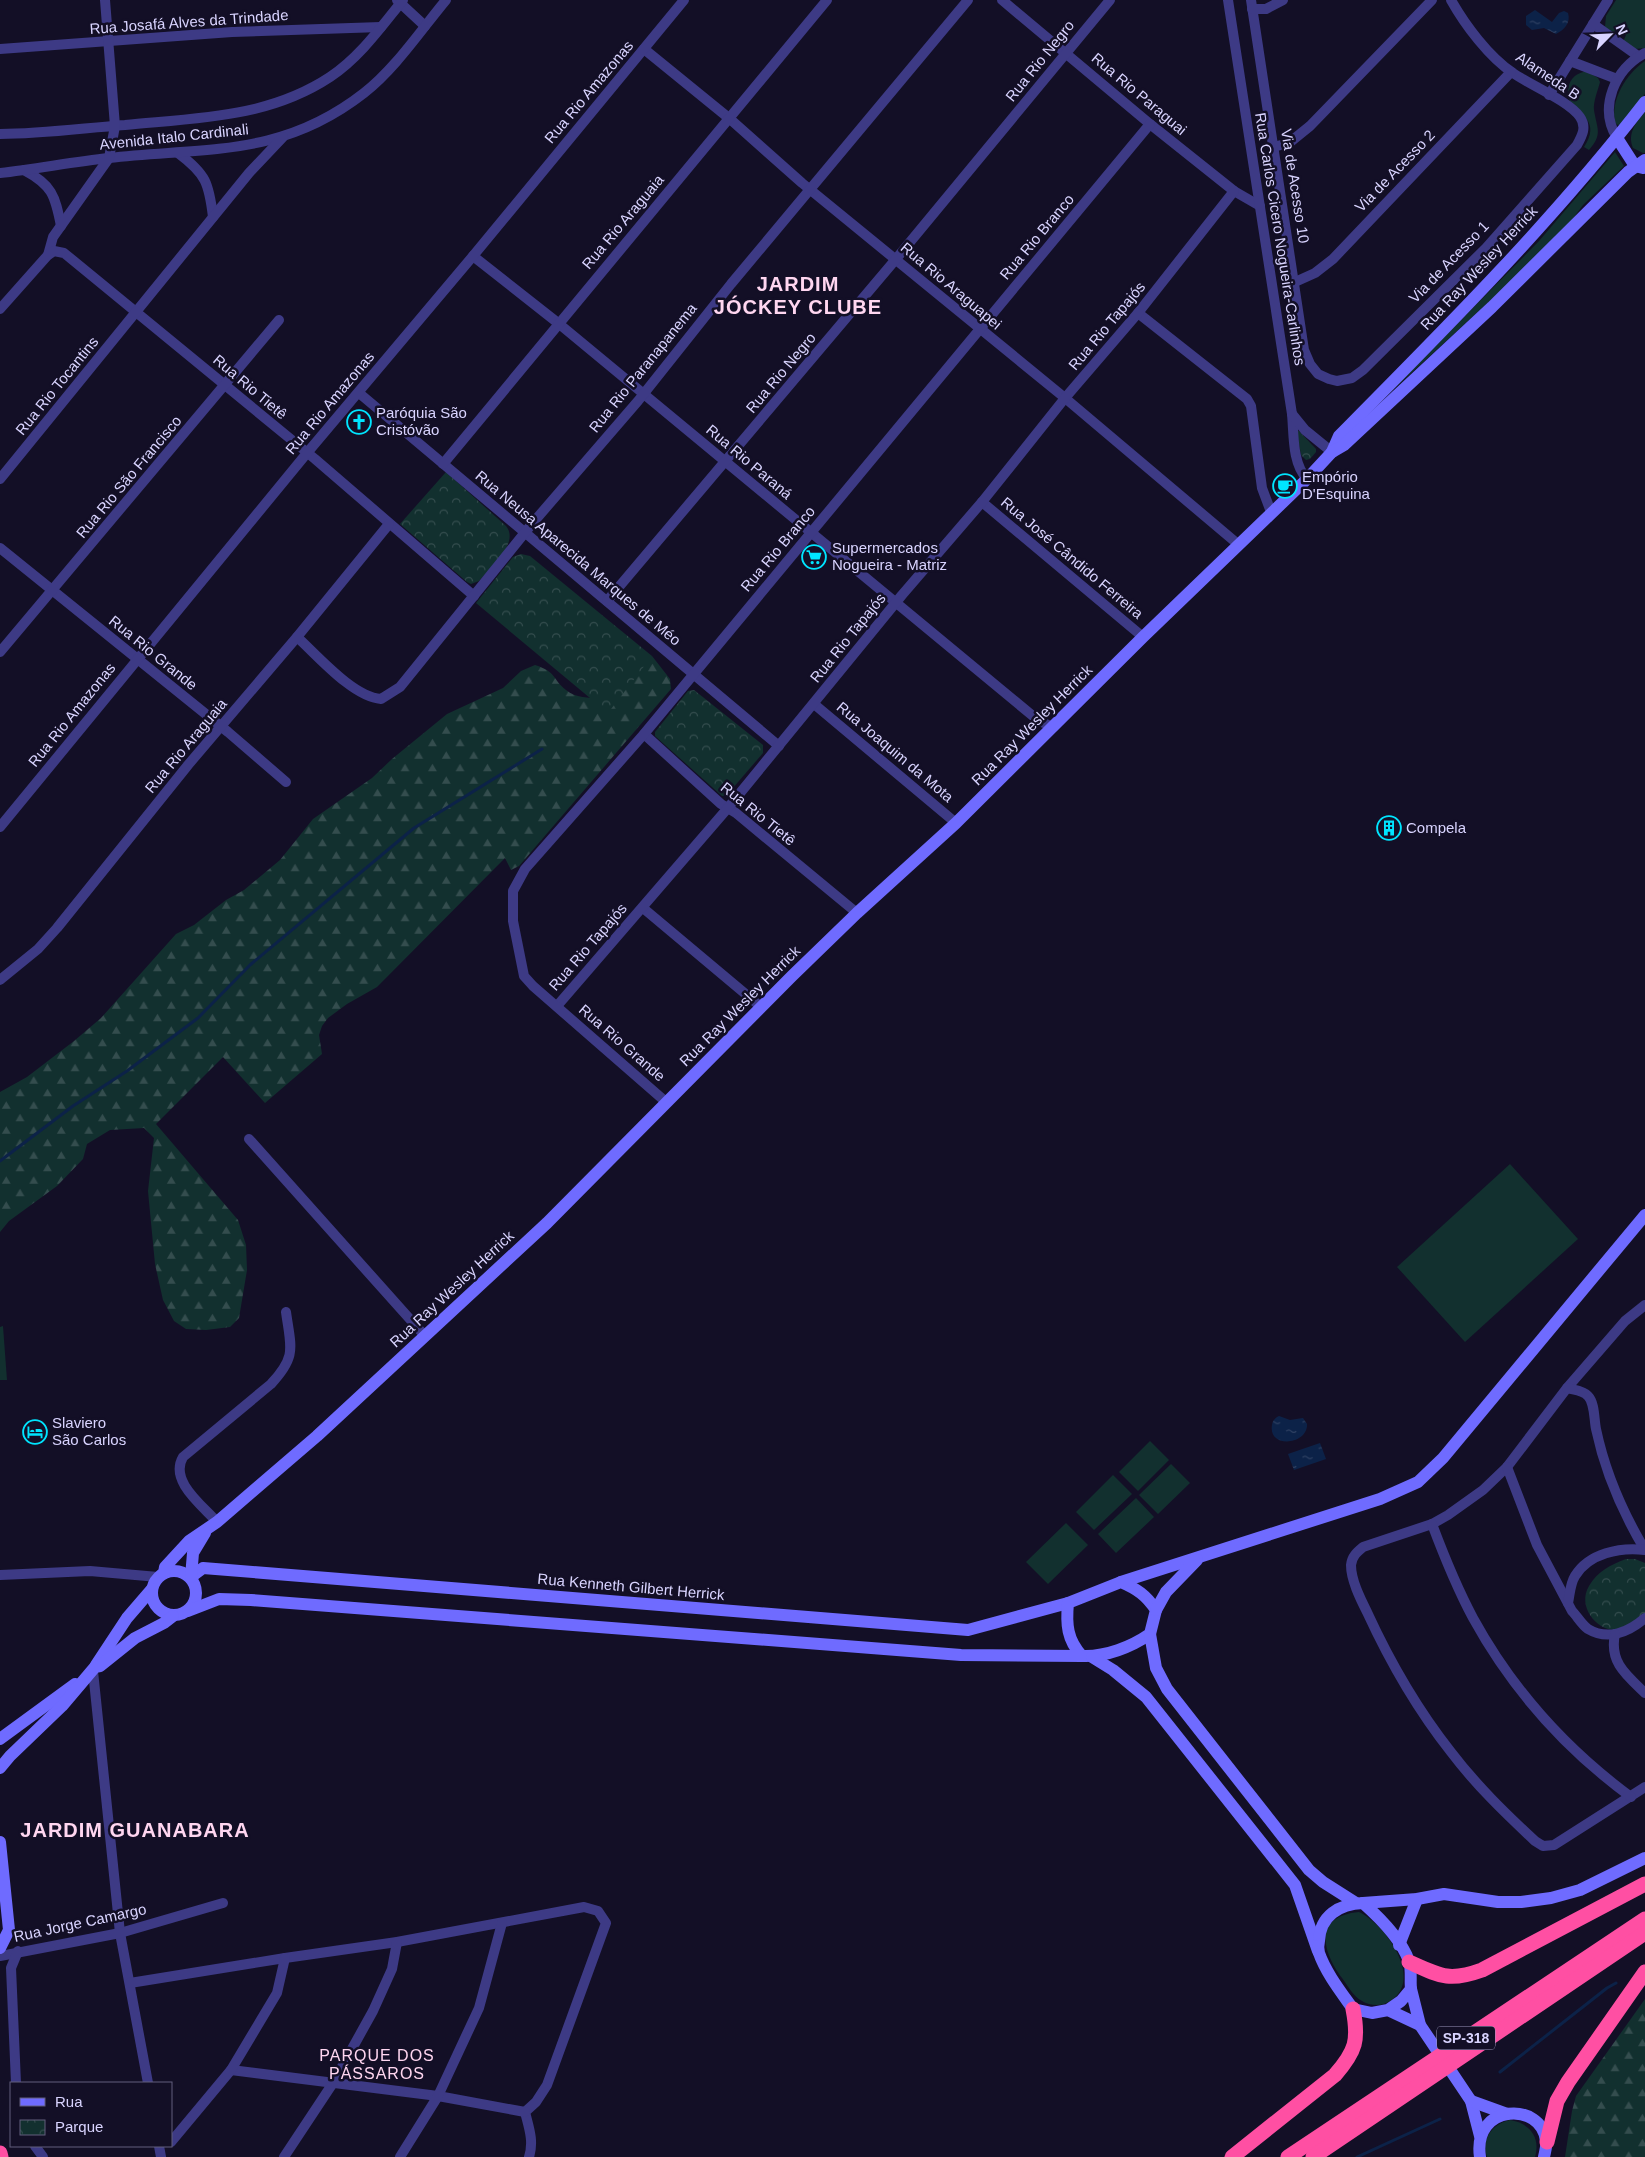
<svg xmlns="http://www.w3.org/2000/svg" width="1645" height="2157" viewBox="0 0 1645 2157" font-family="Helvetica,sans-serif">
  <defs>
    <pattern id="forest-firs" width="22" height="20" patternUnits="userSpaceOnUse" patternTransform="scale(1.25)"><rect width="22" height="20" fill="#12302f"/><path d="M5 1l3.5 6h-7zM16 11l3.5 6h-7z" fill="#344d4e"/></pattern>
    <pattern id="park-crowns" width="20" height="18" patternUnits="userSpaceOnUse" patternTransform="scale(1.25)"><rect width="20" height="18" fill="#12302f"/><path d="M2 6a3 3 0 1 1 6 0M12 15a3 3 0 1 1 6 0" fill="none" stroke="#344d4e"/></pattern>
    <pattern id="water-ripples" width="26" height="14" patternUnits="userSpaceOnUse" patternTransform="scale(1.25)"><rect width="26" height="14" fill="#0c2248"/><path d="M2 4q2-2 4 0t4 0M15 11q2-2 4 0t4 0" fill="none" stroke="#2f4163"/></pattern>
  </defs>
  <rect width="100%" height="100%" fill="#130f26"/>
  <!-- green -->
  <g fill="#12302f">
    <path d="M1616 0H1645V48L1635 49 1623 42 1626 35 1616 29 1613 36 1605 27 1606 16Z"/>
    <path d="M1645 61V94L1622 124 1618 125 1615 123C1610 100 1626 74 1645 61Z"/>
    <path d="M1587 71 1598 78 1600 82C1598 90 1593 102 1594 110 1597 129 1603 134 1589 150L1584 147C1601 122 1580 114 1568 98 1567 84 1571 74 1587 71Z"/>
    <path d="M1645 112V153H1643L1633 148C1627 133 1636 123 1645 112Z"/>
    <path d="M1615 152 1624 166 1583 205 1569 224 1493 298 1383 399 1539 241Z"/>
    <path d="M1510 1164 1578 1239 1465 1342 1397 1267Z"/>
    <path d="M3 1326 7 1380H0V1327Z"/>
    <path d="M1150 1441 1169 1460 1138 1491 1119 1472Z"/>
    <path d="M1171 1464 1190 1483 1158 1514 1139 1495Z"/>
    <path d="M1113 1475 1132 1494 1094 1530 1076 1512Z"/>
    <path d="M1136 1498 1154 1517 1116 1553 1098 1534Z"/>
    <path d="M1066 1523 1088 1545 1048 1584 1026 1562Z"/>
    <path d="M1359 1912C1387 1925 1429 1986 1384 2004 1377 2006 1368 2005 1362 2001 1353 1996 1348 1986 1342 1978 1322 1951 1313 1916 1359 1912Z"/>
    <path d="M1510 2120C1529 2123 1541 2137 1535 2157H1487C1481 2139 1492 2124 1510 2120Z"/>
  </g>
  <!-- forest -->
  <g fill="url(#forest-firs)">
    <path d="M652 656 670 679 671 689 519 866 511 870 505 858 377 987 347 1004 328 1018 322 1026 319 1035 322 1054 265 1103 223 1057 156 1124 238 1220 246 1245 247 1270 239 1318 230 1327 206 1330 186 1329 174 1321 163 1300 155 1264 148 1191 154 1138 144 1128 110 1130 87 1144 83 1159 57 1186 9 1221 0 1232V1092L27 1077 74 1041 101 1018 176 934 194 925 226 900 244 890 280 860 313 819 372 778 392 759 447 714 503 688 521 671 535 665C557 672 552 679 566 690 576 698 588 698 601 698L624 666Z"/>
    <path d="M1645 1999V2157H1565L1572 2111 1576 2096Z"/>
  </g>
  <!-- park -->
  <g fill="url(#park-crowns)">
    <path d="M1297 431H1299L1316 449V452L1310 459 1306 460 1301 455Z"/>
    <path d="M446 472 506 526C520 543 490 568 479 581L471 584 467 582 400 524Z"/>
    <path d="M521 554 530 556 652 656 608 713 476 603 513 557Z"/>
    <path d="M694 690 763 745V753L726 796H722L655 736V732L688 691Z"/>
    <path d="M1626 1559H1635L1645 1563V1616C1637 1620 1626 1629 1617 1630 1596 1631 1577 1606 1589 1586 1598 1571 1610 1565 1626 1559Z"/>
  </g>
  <!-- water -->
  <g fill="url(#water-ripples)">
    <path d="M1535 10 1552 22 1559 13 1564 11 1568 13C1571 23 1564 30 1556 34L1544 28 1532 30 1526 25V16Z"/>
    <path d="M1279 1416 1290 1420 1303 1418 1307 1424C1308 1445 1268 1449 1272 1425 1273 1420 1275 1418 1279 1416Z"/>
    <path d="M1320 1443 1326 1459 1294 1470 1288 1454Z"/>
  </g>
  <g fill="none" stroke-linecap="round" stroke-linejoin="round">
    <!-- stream -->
    <g stroke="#0c2248" stroke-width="3">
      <path d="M0 1161 73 1106 127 1071 198 1018 250 965 414 828 542 749"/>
      <path d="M1500 2072 1607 1988 1616 1983"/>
      <path d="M1357 2157 1440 2119"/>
    </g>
    <!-- street -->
    <g stroke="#3d3a85" stroke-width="10">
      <path d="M397 0 425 26"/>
      <path d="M1002 0 1150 124 1234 191 1260 206"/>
      <path d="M1228 0 1292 414C1294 435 1292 463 1307 479"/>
      <path d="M1251 0 1304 350 1310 364 1318 374 1329 379 1337 381 1352 378 1363 370 1486 248 1577 145C1582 136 1587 127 1580 117 1569 101 1530 85 1513 73 1489 57 1465 25 1451 0"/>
      <path d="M1252 9H1266L1283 0"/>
      <path d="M1593 24 1638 56"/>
      <path d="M0 49 232 32 381 27"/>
      <path d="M644 49 730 119 802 183 1065 398 1239 545"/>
      <path d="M1570 61 1617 79"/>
      <path d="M1549 95 1608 0"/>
      <path d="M0 134C42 134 84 128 125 125 197 118 268 118 330 77 360 57 381 27 403 0"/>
      <path d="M1617 138C1598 107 1615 69 1645 53"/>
      <path d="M1273 147 1289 143 1310 126 1432 0"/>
      <path d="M178 153C206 174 209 183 213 217"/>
      <path d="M24 170C52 185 55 195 61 226"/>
      <path d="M0 173C36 169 72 162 109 158 205 147 281 158 364 93 395 69 421 30 446 0"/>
      <path d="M48 255 53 237 109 158 115 126 105 0"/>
      <path d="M473 256 558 323 1039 721 1053 727"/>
      <path d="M1295 282 1315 273 1333 259 1511 72"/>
      <path d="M0 309 48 255 54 251 64 253 315 459 474 596"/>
      <path d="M1138 313 1247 399 1251 406 1262 488 1271 512"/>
      <path d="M359 393 779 746"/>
      <path d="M1292 414 1305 430 1332 452"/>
      <path d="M443 464 827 0"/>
      <path d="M0 479 249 173 283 137"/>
      <path d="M982 502 1143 637"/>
      <path d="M0 548 228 732 286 782"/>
      <path d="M607 601 896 259 1110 0"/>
      <path d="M297 637C318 656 353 697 381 699L400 687 531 525 638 401 731 284 968 0"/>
      <path d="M0 652 279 320"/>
      <path d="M814 704 956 823"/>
      <path d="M644 734 721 804 736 813 857 913"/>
      <path d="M0 827 307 453 473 256 684 0"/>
      <path d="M643 908 761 1007"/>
      <path d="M0 980 38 949 57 928 188 765 297 637 389 524"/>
      <path d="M557 1006 727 809 902 595 982 502 1065 398 1138 313 1234 191"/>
      <path d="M666 1102 533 986 524 976 513 921V891L525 869 644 734 1150 124"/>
      <path d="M249 1139 425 1336"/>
      <path d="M1645 1305 1625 1321 1567 1388 1507 1467 1483 1490 1448 1515 1432 1524 1363 1547C1357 1552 1352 1556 1351 1565 1351 1580 1360 1598 1367 1612 1390 1662 1417 1709 1451 1752 1476 1785 1505 1813 1535 1841L1543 1846 1554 1845 1645 1787"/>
      <path d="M1567 1388C1573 1390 1583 1390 1588 1396 1595 1403 1594 1420 1596 1429 1605 1472 1623 1513 1645 1550"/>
      <path d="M1507 1467 1537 1545 1572 1611C1577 1616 1582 1625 1588 1629 1608 1641 1629 1632 1645 1618"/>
      <path d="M217 1522C202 1505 169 1481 183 1457L271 1384C297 1356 291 1348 286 1312"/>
      <path d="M1432 1524C1444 1556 1457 1588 1473 1618 1512 1689 1567 1750 1631 1797"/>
      <path d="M0 1575 90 1571 158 1577"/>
      <path d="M1568 1603C1570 1594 1570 1584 1575 1576 1589 1553 1620 1547 1645 1550"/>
      <path d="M1615 1634C1609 1662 1626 1675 1645 1693"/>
      <path d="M93 1671 120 1933 148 2083"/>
      <path d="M0 1956 120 1933 223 1903"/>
      <path d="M130 1983 285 1958 397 1942 584 1907 598 1911 606 1923 547 2085 536 2102 525 2112C529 2128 534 2141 529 2157"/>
      <path d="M231 2070 438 2096 525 2112"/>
      <path d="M16 2083 11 1968 18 1951"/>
      <path d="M171 2142 231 2070 277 1993 285 1958"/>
      <path d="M35 2146 43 2157"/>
      <path d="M159 2146 161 2157"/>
      <path d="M284 2157 333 2083 373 2011 392 1969 397 1942"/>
      <path d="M400 2157 438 2096 479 2008 502 1923"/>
    </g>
    <!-- secondary -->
    <g stroke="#6f6bff" stroke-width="12">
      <path d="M1617 138 1635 166 1643 168"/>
      <path d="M1332 452 1339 436C1445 329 1552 222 1645 102"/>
      <circle cx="174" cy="1593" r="22"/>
      <path d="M164 1573 165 1567 189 1541 217 1522 317 1436 547 1223 792 976 857 913 956 823 1143 637 1307 479 1332 452 1344 445 1492 307 1628 172 1645 160"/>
      <path d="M191 1577 203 1568 968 1630 1068 1603"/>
      <path d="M191 1577 193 1553 205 1533"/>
      <path d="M1121 1582 1380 1499 1418 1482 1443 1458 1645 1215"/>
      <path d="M1121 1582C1137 1589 1146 1595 1156 1610L1150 1634C1131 1647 1106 1657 1082 1656 1067 1640 1066 1624 1068 1603Z"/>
      <path d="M1156 1610 1166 1592 1197 1560"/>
      <path d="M188 1611 219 1599 251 1600 961 1655 1082 1656"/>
      <path d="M1150 1634 1156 1668 1167 1689 1309 1870 1323 1882 1356 1903"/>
      <path d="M1092 1657 1113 1670 1146 1697 1295 1885 1318 1951"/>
      <path d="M96 1665 127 1618 152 1589"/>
      <path d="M0 1739 75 1684"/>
      <path d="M0 1768 10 1756 62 1706 95 1667 100 1666 135 1638 164 1623 173 1616"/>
      <path d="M0 1842 9 1930 0 1948"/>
      <path d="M1363 1903 1417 1899 1444 1894 1498 1902H1521L1551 1898 1580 1890 1645 1858"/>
      <path d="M1399 1945 1417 1899"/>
      <path d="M1411 1989 1420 2025 1471 2101 1480 2136"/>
      <path d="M1388 2010 1401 2001 1411 1989C1410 1980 1412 1969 1409 1961 1401 1939 1380 1918 1363 1903 1339 1904 1320 1916 1319 1941 1318 1945 1318 1949 1319 1953 1326 1973 1341 1992 1353 2009L1372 2013 1388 2010 1420 2025"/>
      <path d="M1471 2101 1507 2114"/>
      <path d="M1480 2157C1472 2103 1542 2101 1546 2141 1547 2146 1545 2152 1544 2157"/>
    </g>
    <!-- highway -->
    <g stroke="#ff4fa3" stroke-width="15">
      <path d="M1409 1962C1440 1976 1449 1982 1482 1970L1645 1884"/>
      <path d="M1547 2142 1557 2101 1568 2082 1645 1972"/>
      <path d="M0 2153 1 2157"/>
      <path d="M1232 2157 1335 2075C1356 2051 1359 2040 1353 2009"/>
      <path d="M1288 2157 1645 1919"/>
      <path d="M1313 2157 1645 1933"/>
    </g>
  </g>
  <!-- icons -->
  <defs>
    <g id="church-ring" transform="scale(1.25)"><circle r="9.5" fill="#130f26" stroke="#00e5ff" stroke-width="1.5"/><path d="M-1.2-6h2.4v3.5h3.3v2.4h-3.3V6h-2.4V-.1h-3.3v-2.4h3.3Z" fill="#00e5ff"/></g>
    <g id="cafe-ring" transform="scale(1.25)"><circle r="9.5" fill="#130f26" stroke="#00e5ff" stroke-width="1.5"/><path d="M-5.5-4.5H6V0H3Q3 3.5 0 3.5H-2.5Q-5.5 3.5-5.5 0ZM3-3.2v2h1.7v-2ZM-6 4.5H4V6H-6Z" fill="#00e5ff"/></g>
    <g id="supermarket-ring" transform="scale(1.25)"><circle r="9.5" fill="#130f26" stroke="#00e5ff" stroke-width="1.5"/><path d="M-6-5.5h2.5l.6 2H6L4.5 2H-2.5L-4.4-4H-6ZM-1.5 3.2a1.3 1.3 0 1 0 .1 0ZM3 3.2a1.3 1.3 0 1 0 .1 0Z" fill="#00e5ff"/></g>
    <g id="building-ring" transform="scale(1.25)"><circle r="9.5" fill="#130f26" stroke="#00e5ff" stroke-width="1.5"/><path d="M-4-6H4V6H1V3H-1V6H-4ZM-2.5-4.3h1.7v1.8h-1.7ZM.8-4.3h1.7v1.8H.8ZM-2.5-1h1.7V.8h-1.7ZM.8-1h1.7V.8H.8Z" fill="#00e5ff"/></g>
    <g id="hotel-ring" transform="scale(1.25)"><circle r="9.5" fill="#130f26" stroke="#00e5ff" stroke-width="1.5"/><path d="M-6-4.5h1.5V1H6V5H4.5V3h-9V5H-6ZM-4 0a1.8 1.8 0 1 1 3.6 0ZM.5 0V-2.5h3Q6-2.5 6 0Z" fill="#00e5ff"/></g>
  </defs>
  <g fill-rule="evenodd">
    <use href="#church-ring" x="359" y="422"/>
    <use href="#cafe-ring" x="1285" y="486"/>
    <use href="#supermarket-ring" x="814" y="557"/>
    <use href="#building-ring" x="1389" y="828"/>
    <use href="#hotel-ring" x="35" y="1432"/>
  </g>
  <g text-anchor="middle" stroke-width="5" stroke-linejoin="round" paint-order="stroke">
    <!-- shield labels -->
    <rect fill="#130f26" stroke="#9e99be" stroke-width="1" x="1437" y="2026.5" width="58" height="23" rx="4"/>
    <g font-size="14" font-weight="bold" fill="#d9d4ff">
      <text x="1466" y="2043">SP-318</text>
    </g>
    <!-- street labels -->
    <g font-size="15" fill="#d9d4ff" stroke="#130f26">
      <text transform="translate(189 22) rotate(-4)" y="5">Rua Josafá Alves da Trindade</text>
      <text transform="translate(1040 61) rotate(-51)" y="5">Rua Rio Negro</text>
      <text transform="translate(1548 76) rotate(34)" y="5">Alameda B</text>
      <text transform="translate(589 92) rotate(-50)" y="5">Rua Rio Amazonas</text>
      <text transform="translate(1139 94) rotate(40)" y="5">Rua Rio Paraguai</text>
      <text transform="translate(174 137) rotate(-6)" y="5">Avenida Italo Cardinali</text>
      <text transform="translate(1395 171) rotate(-46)" y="5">Via de Acesso 2</text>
      <text transform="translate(1295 186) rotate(81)" y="5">Via de Acesso 10</text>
      <text transform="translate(623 222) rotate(-50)" y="5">Rua Rio Araguaia</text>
      <text transform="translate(1037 237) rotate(-50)" y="5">Rua Rio Branco</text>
      <text transform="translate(1280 239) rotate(81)" y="5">Rua Carlos Cicero Nogueira-Carlinhos</text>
      <text transform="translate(1449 262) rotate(-46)" y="5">Via de Acesso 1</text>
      <text transform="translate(1479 268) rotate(-47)" y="5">Rua Ray Wesley Herrick</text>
      <text transform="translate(951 286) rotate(40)" y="5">Rua Rio Araguapei</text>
      <text transform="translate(1107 326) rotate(-50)" y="5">Rua Rio Tapajós</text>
      <text transform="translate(643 368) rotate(-51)" y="5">Rua Rio Paranapanema</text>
      <text transform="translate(781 373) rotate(-50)" y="5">Rua Rio Negro</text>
      <text transform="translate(57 386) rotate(-51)" y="5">Rua Rio Tocantins</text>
      <text transform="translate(250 387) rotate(40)" y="5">Rua Rio Tietê</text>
      <text transform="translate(330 403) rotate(-50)" y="5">Rua Rio Amazonas</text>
      <text transform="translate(749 462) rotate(40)" y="5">Rua Rio Paraná</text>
      <text transform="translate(129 477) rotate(-50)" y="5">Rua Rio São Francisco</text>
      <text transform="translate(778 549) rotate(-50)" y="5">Rua Rio Branco</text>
      <text transform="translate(578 558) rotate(40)" y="5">Rua Neusa Aparecida Marques de Méo</text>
      <text transform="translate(1072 558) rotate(40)" y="5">Rua José Cândido Ferreira</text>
      <text transform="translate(848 638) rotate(-51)" y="5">Rua Rio Tapajós</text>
      <text transform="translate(153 653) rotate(39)" y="5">Rua Rio Grande</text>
      <text transform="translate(72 715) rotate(-51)" y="5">Rua Rio Amazonas</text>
      <text transform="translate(1032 725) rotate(-45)" y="5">Rua Ray Wesley Herrick</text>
      <text transform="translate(186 746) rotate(-50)" y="5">Rua Rio Araguaia</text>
      <text transform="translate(895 752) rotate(40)" y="5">Rua Joaquim da Mota</text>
      <text transform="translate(758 814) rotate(39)" y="5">Rua Rio Tietê</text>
      <text transform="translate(588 947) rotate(-49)" y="5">Rua Rio Tapajós</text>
      <text transform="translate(740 1006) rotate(-45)" y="5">Rua Ray Wesley Herrick</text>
      <text transform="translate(622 1043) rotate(41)" y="5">Rua Rio Grande</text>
      <text transform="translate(452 1289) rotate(-43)" y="5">Rua Ray Wesley Herrick</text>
      <text transform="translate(631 1587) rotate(5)" y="5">Rua Kenneth Gilbert Herrick</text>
      <text transform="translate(80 1923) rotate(-12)" y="5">Rua Jorge Camargo</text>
    </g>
    <!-- poi labels -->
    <g font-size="15" fill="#d9d4ff" stroke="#130f26" text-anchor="start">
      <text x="376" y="418">Paróquia São<tspan x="376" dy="17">Cristóvão</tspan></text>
      <text x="1302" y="482">Empório<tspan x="1302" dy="17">D'Esquina</tspan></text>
      <text x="832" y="553">Supermercados<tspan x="832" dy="17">Nogueira - Matriz</tspan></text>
      <text x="1406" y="833">Compela</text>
      <text x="52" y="1428">Slaviero<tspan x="52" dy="17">São Carlos</tspan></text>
    </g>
    <!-- neighbourhood labels -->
    <g font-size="16" letter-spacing="1" fill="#ffd6f0" stroke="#130f26">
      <text x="377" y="2061">PARQUE DOS<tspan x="377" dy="18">PÁSSAROS</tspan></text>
    </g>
    <!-- district labels -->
    <g font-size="20" font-weight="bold" letter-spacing="1" fill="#ffd6f0" stroke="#130f26">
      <text x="798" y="291">JARDIM<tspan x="798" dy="23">JÓCKEY CLUBE</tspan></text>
      <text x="135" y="1837">JARDIM GUANABARA</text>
    </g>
  </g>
  <!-- legend -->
  <rect x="10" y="2082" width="162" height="65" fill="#130f26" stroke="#625e7d"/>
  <rect x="20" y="2098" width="25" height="8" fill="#6f6bff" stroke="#625e7d"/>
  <text x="55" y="2107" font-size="15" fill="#d9d4ff">Rua</text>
  <rect x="20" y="2120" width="25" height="15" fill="url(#park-crowns)" stroke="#625e7d"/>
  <text x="55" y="2132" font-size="15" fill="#d9d4ff">Parque</text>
  <!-- north arrow -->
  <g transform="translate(1610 35) rotate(66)" stroke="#130f26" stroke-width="4" paint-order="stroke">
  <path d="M0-4L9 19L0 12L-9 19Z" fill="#d9d4ff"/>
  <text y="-8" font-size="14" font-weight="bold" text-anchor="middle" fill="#d9d4ff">N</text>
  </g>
</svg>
